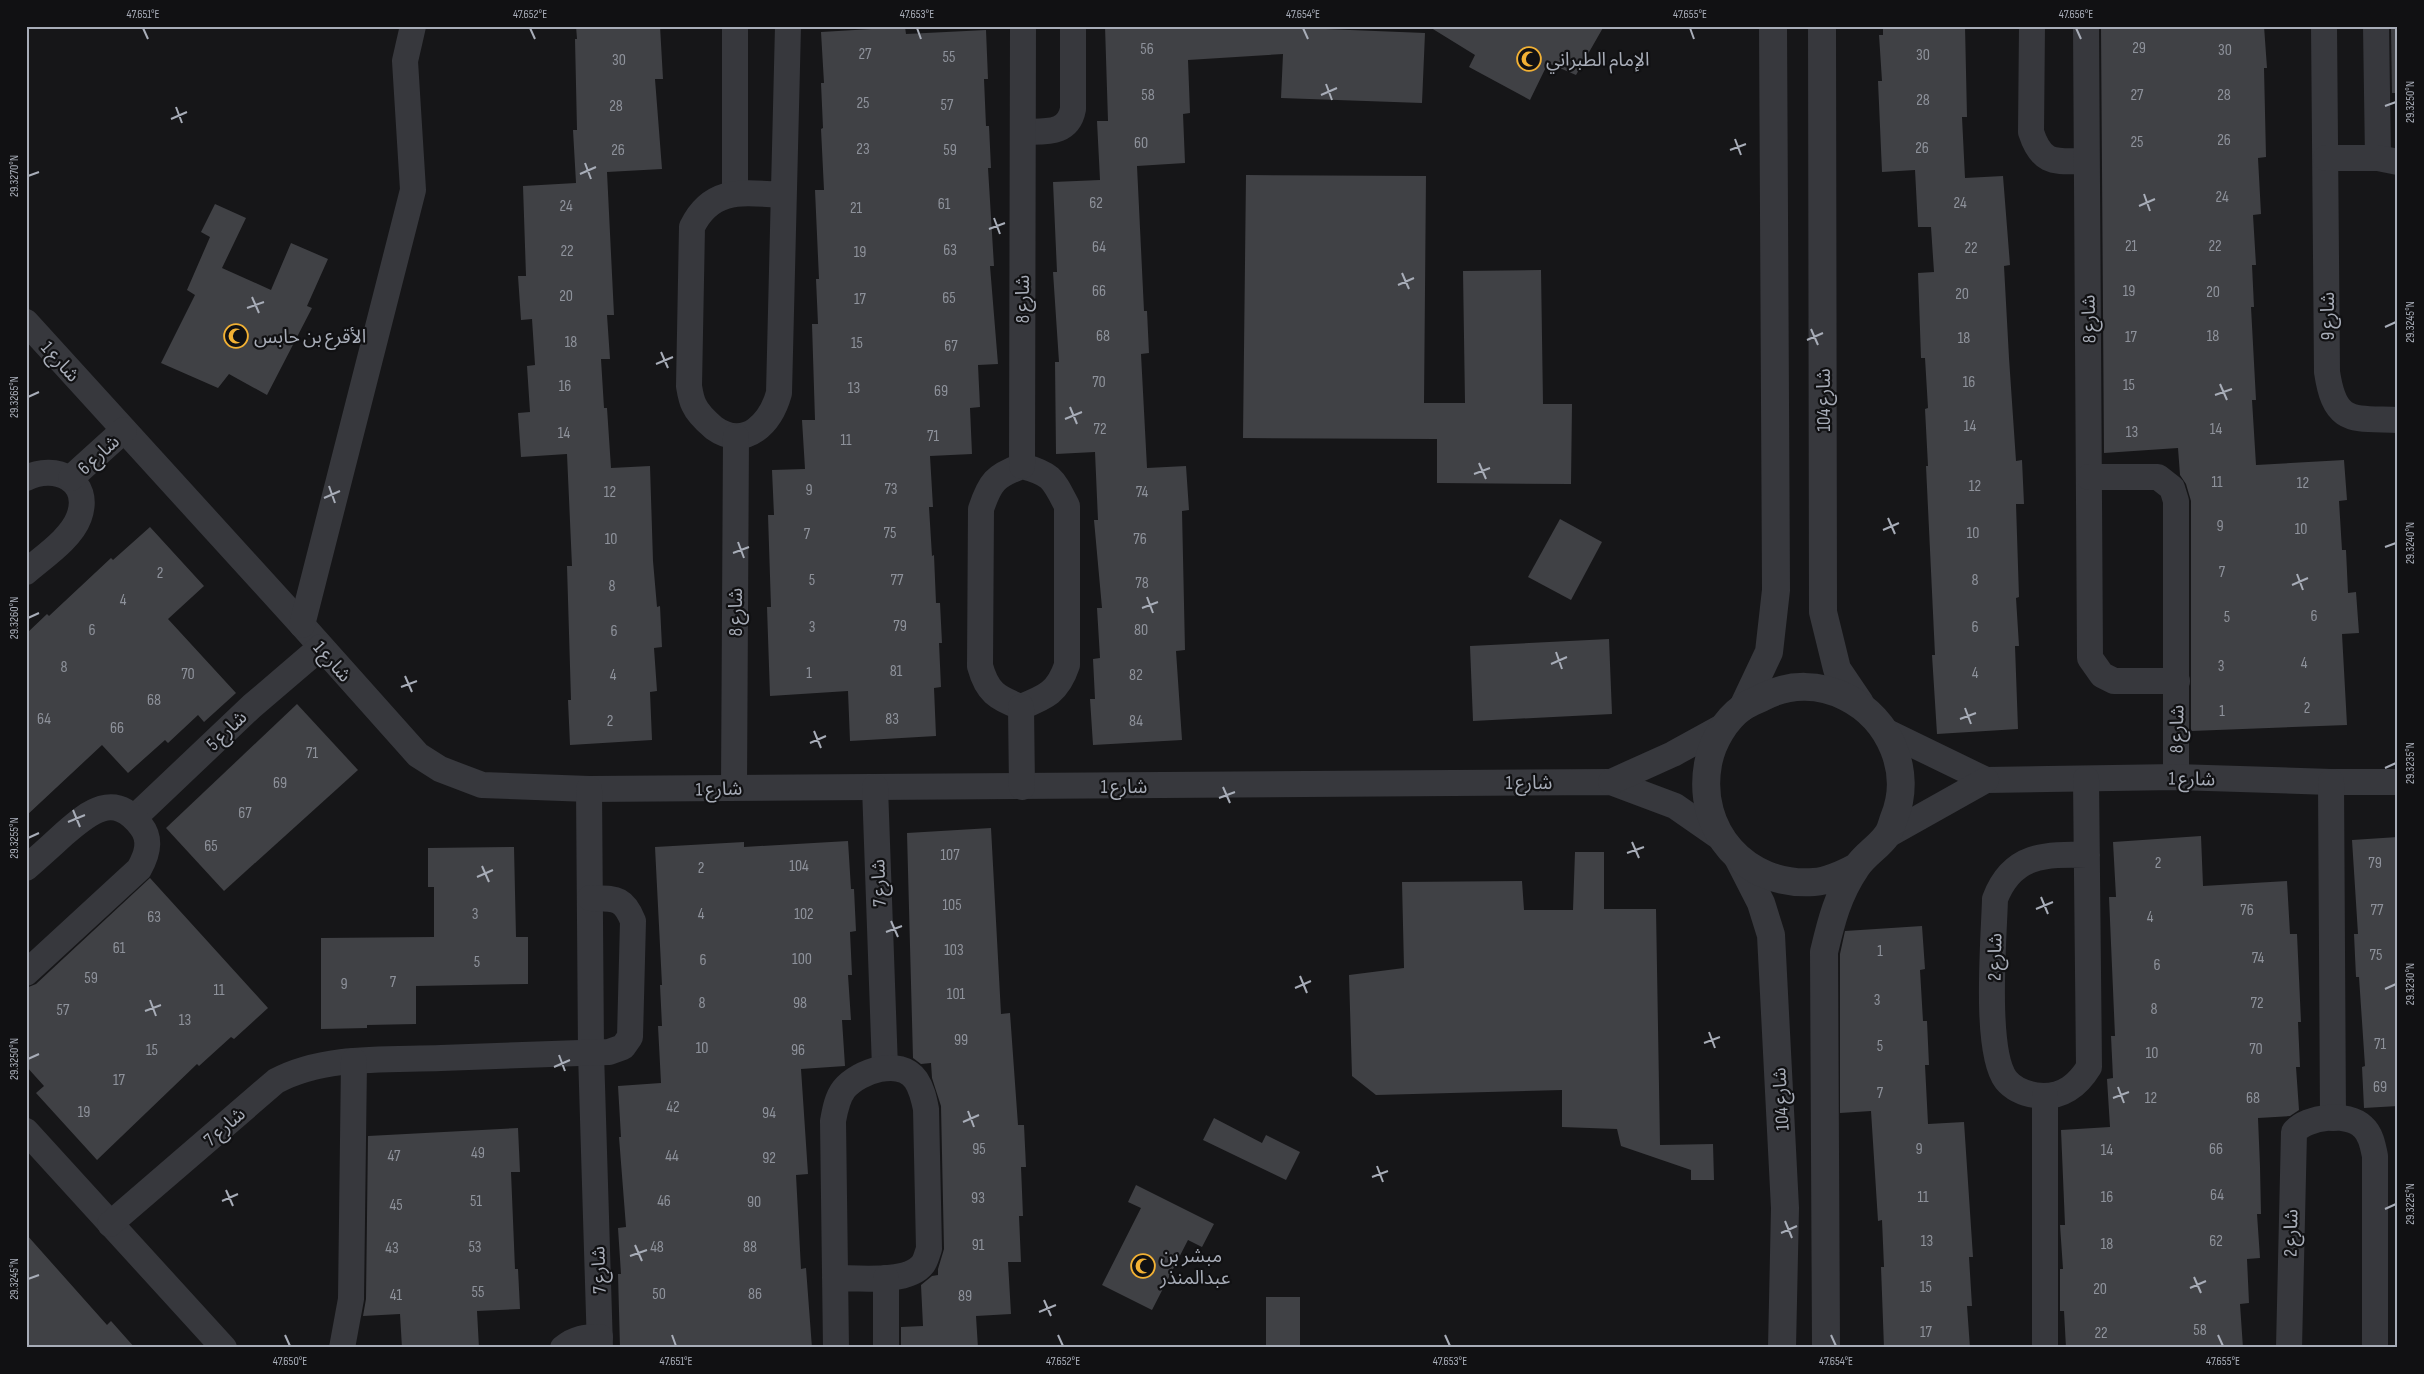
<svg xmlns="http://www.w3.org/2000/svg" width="2424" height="1374" viewBox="0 0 2424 1374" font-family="'Sofia Sans Condensed','Noto Sans Arabic',sans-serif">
  <rect width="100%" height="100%" fill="#161618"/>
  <!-- building -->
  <g fill="#404145">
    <path d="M576 26H660L663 79H655L662 169 607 172 614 315H607L610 359H601L604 408H607L611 468 650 466 653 561 657 607 660 606 662 647 654 648 657 691 650 692 652 740 570 745 568 700H571L567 566H572L567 454 521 457 518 413 530 412 527 366 535 365 532 319 521 320 518 276H526L523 186 576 183 573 130H577L575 39H577Z"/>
    <path d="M1105 26H1252L1425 33 1422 103 1281 98 1283 54 1188 60 1190 113 1183 114 1185 163 1137 166 1144 311H1147L1149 353 1141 354 1147 468 1186 466 1189 510 1182 511 1185 650 1176 651 1182 740 1093 745 1090 699H1095L1093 659 1100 658 1097 608H1102L1094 520H1098L1095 452 1056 454 1055 362H1059L1053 272H1057L1053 182 1100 180 1097 121H1108Z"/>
    <path d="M1428 26H1604L1576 75 1548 63 1530 100 1469 67 1475 55Z"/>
    <path d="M1883 26H1965L1967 117H1962L1965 178 2003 176 2010 265 2004 266 2009 358 2016 461 2022 460 2024 504H2016L2019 597 2016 598 2019 646H2015L2018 729 1937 734 1932 655H1935L1926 466H1928L1925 409 1928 408 1925 358H1921L1918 273 1934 272 1931 227H1918L1915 170 1882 172 1878 81H1882L1879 35H1883Z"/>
    <path d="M2179 26 2180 29 2264 26 2267 68H2264L2266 157 2258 158 2261 214 2253 215 2256 265H2252L2254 307H2251L2256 400H2252L2256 465 2344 460 2347 500 2339 501 2342 550H2346L2348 593 2356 592 2359 633 2342 634 2347 725 2191 731V501L2186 484 2180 475 2178 448 2104 453 2101 27Z"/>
    <path d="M2391 26H2398V93H2392Z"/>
    <path d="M905 27 906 34 986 30 988 79H984L986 126H989L991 168H988L994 266H990L998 364 978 365 980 407 970 408 972 454 930 456 933 507H929L932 556 934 555 936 603H940L942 643H939L941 687 934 688 936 736 850 741 848 691 770 696 767 607H771L768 515H774L772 470 805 469 802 420H815L812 324H818L816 279H819L815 190H824L821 129 823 128 821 83H824L821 32Z"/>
    <path d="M1246 175 1426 176 1424 403H1465L1463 271 1541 270 1543 404H1572L1571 484 1437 483V439L1243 438Z"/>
    <path d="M215 204 246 218 222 268 271 290 291 243 328 259 307 306 312 308 267 395 229 374 218 388 161 363 195 295 187 290 210 237 201 232Z"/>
    <path d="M1560 519 1602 542 1571 600 1528 577Z"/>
    <path d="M150 527 204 586 168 619 236 693 204 722 198 715 168 743 165 740 128 773 102 745 26 816V634L47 614 49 616 111 558 113 560Z"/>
    <path d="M1609 639 1612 714 1473 721 1470 646Z"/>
    <path d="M297 704 358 770 224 891 166 828Z"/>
    <path d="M991 828 1001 1014 1010 1013 1018 1125H1024L1026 1167H1021L1023 1216H1019L1021 1262H1008L1011 1314 976 1316 978 1348H901V1327L923 1326 921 1285 932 1276 938 1275V1269L944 1249 941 1106 932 1078 931 1063 921 1064 913 1058 907 833Z"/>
    <path d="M2201 836 2203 886 2287 881 2290 934H2297L2301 1022H2298L2300 1067H2296L2299 1110 2290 1116 2258 1118 2260 1167 2261 1214H2257L2260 1258 2247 1259 2249 1303 2240 1304 2243 1348H2066L2064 1311H2060V1269H2063L2060 1225H2065L2061 1130 2110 1127 2107 1079 2113 1078 2111 1036H2115L2109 897H2116L2113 842Z"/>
    <path d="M2398 837V1106L2364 1108 2362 1067 2365 1066 2359 977H2356L2354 934H2358L2352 840Z"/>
    <path d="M848 841 851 889H854L856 931 850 932 852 975H848L851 1020H842L845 1066 801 1069 808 1174 796 1175 801 1269 806 1268 812 1348H620L618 1274H621L618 1228 626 1227 619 1137H621L618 1086 661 1083 658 1026H662L660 985H662L655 847 744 842V847Z"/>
    <path d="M514 847 516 937H528V984L416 986V1024L367 1025V1028L321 1029V938L434 937V887H428V848Z"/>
    <path d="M1575 852H1604V909H1656L1660 1145 1713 1144 1714 1180H1691V1170L1621 1146 1617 1129 1562 1127V1090L1376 1095 1352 1076 1349 975 1404 968 1402 882 1522 881 1524 910H1573Z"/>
    <path d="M150 878 268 1008 234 1039 231 1037 199 1066 197 1064 97 1160 36 1093 44 1086 26 1066V988L36 984Z"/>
    <path d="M1922 926 1925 969 1920 970 1923 1021H1927L1929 1065H1925L1928 1124 1964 1122 1973 1257H1969L1972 1306H1967L1970 1348H1884L1881 1267H1884L1882 1220 1878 1221 1871 1111 1840 1113V954L1845 931Z"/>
    <path d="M1214 1118 1262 1143 1266 1135 1300 1152 1286 1180 1203 1140Z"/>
    <path d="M518 1128 520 1172H511L515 1269H518L520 1309 477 1311 479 1348H402L400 1314 363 1316 366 1299 368 1136Z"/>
    <path d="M1136 1185 1214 1224 1202 1247 1188 1240 1152 1310 1102 1285 1141 1208 1128 1202Z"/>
    <path d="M26 1234 107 1325 111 1321 135 1348H26Z"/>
    <rect x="1266" y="1297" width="34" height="51"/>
  </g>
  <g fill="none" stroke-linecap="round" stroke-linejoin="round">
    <!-- minor -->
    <g stroke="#37383d" stroke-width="26">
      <path d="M735 26V193"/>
      <path d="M2032 26 2031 132C2042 166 2056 161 2086 161"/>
      <path d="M2086 26 2090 658 2102 675 2114 681H2177"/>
      <path d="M2324 26 2327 372C2335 425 2352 418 2398 420"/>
      <path d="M2376 26 2378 158"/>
      <path d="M1023 132C1045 131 1068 135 1073 109V26"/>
      <path d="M2326 158H2378L2398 162"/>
      <path d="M783 195C745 193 712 186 692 227L689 386C690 392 691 399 694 405 698 414 707 422 714 428 746 451 771 422 779 393L788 26"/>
      <path d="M26 322 302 625 418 755 440 769 482 785 589 789 1611 782 1675 806 1721 838"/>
      <path d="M1022 466C1052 474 1053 479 1067 506V665C1058 692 1046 697 1021 707 997 698 987 692 980 666L981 509C990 482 995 476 1022 466Z"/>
      <path d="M1022 466 1023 26"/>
      <path d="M2089 477H2158L2172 488 2176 501V777"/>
      <path d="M26 478C56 463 92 481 79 517 71 539 43 557 26 572"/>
      <path d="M71 478 124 430"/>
      <path d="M302 625 413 190 405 61 413 26"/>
      <path d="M1021 707 1022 787"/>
      <path d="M1887 732 1986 780 2176 777 2331 782H2398"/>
      <path d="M2086 779 2089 1067C2078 1085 2064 1096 2043 1096 2029 1095 2015 1091 2006 1080 1984 1051 1994 938 1995 899 2012 854 2045 854 2087 855"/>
      <path d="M1611 782 1673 754 1724 726"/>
      <path d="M2331 782 2333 1118"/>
      <path d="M734 787 736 437"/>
      <path d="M875 787 885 1068"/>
      <path d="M589 789 591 1053 600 1348"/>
      <path d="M135 817 252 706 321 647"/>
      <path d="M1888 835 1986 780"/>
      <path d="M26 868C39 857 51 846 64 834 89 812 114 791 141 826 152 840 147 855 139 869L26 973"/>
      <path d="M26 1131 224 1348"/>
      <path d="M110 1224 276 1081C325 1055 387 1060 441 1058 497 1056 553 1054 609 1052L623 1047 630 1037 633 921C623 896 614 899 590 898"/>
      <path d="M835 1278C858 1278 908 1284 923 1264 926 1260 927 1254 929 1249L926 1109C924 1099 922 1089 916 1080 900 1057 859 1071 844 1089 837 1098 835 1110 833 1121L836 1348"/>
      <path d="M886 1278V1348"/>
      <path d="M342 1348 351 1299 354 1061"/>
      <path d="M563 1348C575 1338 585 1337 600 1337"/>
      <path d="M2045 1348V1096"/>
      <path d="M2289 1348 2294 1132C2307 1116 2348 1112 2363 1127 2371 1134 2373 1146 2375 1156V1348"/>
    </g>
    <!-- tertiary -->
    <g stroke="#37383d" stroke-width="28">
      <path d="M1822 26 1823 612 1837 669 1860 703"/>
      <path d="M1743 707 1769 652 1776 590 1773 26"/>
      <path d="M1738 858 1761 903 1771 935 1785 1208 1782 1348"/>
      <path d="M1826 1348 1824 952C1831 922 1838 894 1856 868 1864 855 1879 847 1887 835 1891 830 1892 823 1894 818 1913 772 1890 719 1846 697 1820 684 1790 683 1763 697 1757 700 1749 703 1743 707 1725 720 1712 742 1708 764 1696 830 1745 887 1814 882 1829 881 1843 874 1856 867"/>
    </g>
  </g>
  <!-- ticks -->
  <path fill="none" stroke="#a8adb8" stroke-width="2" d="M143 28 148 39M530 28 535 39M917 28 921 39M1303 28 1308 39M1690 28 1694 39M2076 28 2081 39M1326 84 1332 100M1321 95 1337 88M2385 106 2396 102M176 107 182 123M171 119 187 112M1735 139 1741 155M1730 150 1746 144M585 163 591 179M580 174 596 167M28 176 39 172M2144 194 2150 211M2139 206 2155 199M994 218 1000 234M989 229 1005 223M1402 273 1409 289M1398 285 1414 278M252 297 259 313M247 308 264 302M2385 327 2396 322M1811 329 1818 345M1807 340 1823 333M661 352 668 368M656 364 673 357M2220 384 2227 400M2215 395 2232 389M28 397 39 392M1070 407 1077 424M1065 419 1082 412M1479 463 1486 479M1474 474 1490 468M329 486 335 503M324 498 340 491M1888 518 1895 534M1883 530 1899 523M738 542 744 558M2385 547 2396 543M733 553 749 547M2297 574 2303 590M2292 585 2308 578M1147 597 1153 613M1142 608 1158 602M28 618 39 613M1556 652 1562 669M1551 664 1567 657M405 676 412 692M401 687 417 681M1965 708 1971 724M1960 719 1976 713M814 731 821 748M810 743 826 736M2385 768 2396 763M1223 787 1230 803M1219 798 1235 792M73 810 80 827M68 822 85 815M28 838 39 833M1632 842 1639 858M1627 853 1644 847M482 866 489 882M477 877 493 870M2041 897 2048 914M2036 909 2053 902M891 921 898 937M886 932 902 926M1300 976 1307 993M1295 988 1311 981M2385 989 2396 984M150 1000 156 1016M145 1011 161 1005M1709 1032 1715 1048M1704 1043 1720 1037M559 1055 565 1071M28 1059 39 1054M554 1067 570 1060M2118 1087 2124 1103M2113 1098 2129 1092M968 1111 974 1127M963 1122 979 1115M1377 1166 1383 1182M1372 1177 1388 1171M226 1190 233 1206M222 1201 238 1194M2385 1209 2396 1204M1785 1221 1792 1238M1781 1233 1797 1226M635 1245 642 1261M630 1256 647 1250M2194 1277 2201 1293M28 1279 39 1275M2190 1288 2206 1281M1044 1300 1051 1316M1039 1312 1056 1305M285 1335 290 1346M672 1335 676 1346M1058 1335 1063 1346M1445 1335 1450 1346M1831 1335 1836 1346M2218 1335 2223 1346"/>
  <!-- icons -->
  <defs>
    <g id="mosque-ring" transform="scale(1.25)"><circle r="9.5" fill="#111113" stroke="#f2b134" stroke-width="1.5"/><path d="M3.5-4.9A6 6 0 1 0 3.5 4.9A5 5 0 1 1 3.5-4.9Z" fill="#f2b134"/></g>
  </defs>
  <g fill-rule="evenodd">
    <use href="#mosque-ring" x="1529" y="59"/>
    <use href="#mosque-ring" x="236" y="336"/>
    <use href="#mosque-ring" x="1143" y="1266"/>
  </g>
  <g text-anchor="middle" stroke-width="4.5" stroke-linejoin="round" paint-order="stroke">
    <!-- number labels -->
    <g font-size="16" fill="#8e929b">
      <text x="2139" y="53">29</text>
      <text x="1147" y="54">56</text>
      <text x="2225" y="55">30</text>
      <text x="865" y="59">27</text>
      <text x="1923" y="60">30</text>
      <text x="949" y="62">55</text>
      <text x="619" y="65">30</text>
      <text x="1148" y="100">58</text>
      <text x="2137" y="100">27</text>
      <text x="2224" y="100">28</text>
      <text x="1923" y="105">28</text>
      <text x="863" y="108">25</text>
      <text x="947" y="110">57</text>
      <text x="616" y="111">28</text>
      <text x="2224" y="145">26</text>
      <text x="2137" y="147">25</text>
      <text x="1141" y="148">60</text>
      <text x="1922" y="153">26</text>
      <text x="863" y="154">23</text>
      <text x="618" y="155">26</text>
      <text x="950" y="155">59</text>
      <text x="2222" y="202">24</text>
      <text x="1096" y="208">62</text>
      <text x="1960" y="208">24</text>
      <text x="944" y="209">61</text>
      <text x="566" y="211">24</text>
      <text x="856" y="213">21</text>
      <text x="2131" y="251">21</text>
      <text x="2215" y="251">22</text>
      <text x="1099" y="252">64</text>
      <text x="1971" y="253">22</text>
      <text x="950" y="255">63</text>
      <text x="567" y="256">22</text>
      <text x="860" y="257">19</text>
      <text x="1099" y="296">66</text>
      <text x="2129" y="296">19</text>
      <text x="2213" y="297">20</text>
      <text x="1962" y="299">20</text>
      <text x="566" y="301">20</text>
      <text x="949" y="303">65</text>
      <text x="860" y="304">17</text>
      <text x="1103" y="341">68</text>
      <text x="2213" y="341">18</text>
      <text x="2131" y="342">17</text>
      <text x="1964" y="343">18</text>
      <text x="571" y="347">18</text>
      <text x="857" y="348">15</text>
      <text x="951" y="351">67</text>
      <text x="1099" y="387">70</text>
      <text x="1969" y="387">16</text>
      <text x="2129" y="390">15</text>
      <text x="565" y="391">16</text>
      <text x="854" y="393">13</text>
      <text x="941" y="396">69</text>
      <text x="1970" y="431">14</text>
      <text x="1100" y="434">72</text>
      <text x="2216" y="434">14</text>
      <text x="2132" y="437">13</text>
      <text x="564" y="438">14</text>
      <text x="933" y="441">71</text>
      <text x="846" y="445">11</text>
      <text x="2217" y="487">11</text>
      <text x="2303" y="488">12</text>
      <text x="1975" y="491">12</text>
      <text x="891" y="494">73</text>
      <text x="809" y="495">9</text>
      <text x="610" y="497">12</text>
      <text x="1142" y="497">74</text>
      <text x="2220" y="531">9</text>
      <text x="2301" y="534">10</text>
      <text x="890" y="538">75</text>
      <text x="1973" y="538">10</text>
      <text x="807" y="539">7</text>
      <text x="611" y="544">10</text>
      <text x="1140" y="544">76</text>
      <text x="2222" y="577">7</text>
      <text x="160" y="578">2</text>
      <text x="812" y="585">5</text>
      <text x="897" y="585">77</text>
      <text x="1975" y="585">8</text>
      <text x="1142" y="588">78</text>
      <text x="612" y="591">8</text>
      <text x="123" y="605">4</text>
      <text x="2314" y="621">6</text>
      <text x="2227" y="622">5</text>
      <text x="900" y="631">79</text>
      <text x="812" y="632">3</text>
      <text x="1975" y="632">6</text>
      <text x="92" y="635">6</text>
      <text x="1141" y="635">80</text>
      <text x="614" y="636">6</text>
      <text x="2304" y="668">4</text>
      <text x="2221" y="671">3</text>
      <text x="64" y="672">8</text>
      <text x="896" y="676">81</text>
      <text x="809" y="678">1</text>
      <text x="1975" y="678">4</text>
      <text x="188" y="679">70</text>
      <text x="613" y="680">4</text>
      <text x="1136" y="680">82</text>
      <text x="154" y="705">68</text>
      <text x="2307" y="713">2</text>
      <text x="2222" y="716">1</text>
      <text x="44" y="724">64</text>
      <text x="892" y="724">83</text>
      <text x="610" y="726">2</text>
      <text x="1136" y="726">84</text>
      <text x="117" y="733">66</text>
      <text x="312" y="758">71</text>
      <text x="280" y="788">69</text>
      <text x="245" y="818">67</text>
      <text x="211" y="851">65</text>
      <text x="950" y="860">107</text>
      <text x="2158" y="868">2</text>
      <text x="2375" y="868">79</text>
      <text x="799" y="871">104</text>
      <text x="701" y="873">2</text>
      <text x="952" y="910">105</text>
      <text x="2247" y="915">76</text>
      <text x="2377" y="915">77</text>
      <text x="475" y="919">3</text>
      <text x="701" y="919">4</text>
      <text x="804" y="919">102</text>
      <text x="154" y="922">63</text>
      <text x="2150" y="922">4</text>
      <text x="119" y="953">61</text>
      <text x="954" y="955">103</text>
      <text x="1880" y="956">1</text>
      <text x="2376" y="960">75</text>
      <text x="2258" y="963">74</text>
      <text x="802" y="964">100</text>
      <text x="703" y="965">6</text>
      <text x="477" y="967">5</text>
      <text x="2157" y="970">6</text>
      <text x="91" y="983">59</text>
      <text x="393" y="987">7</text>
      <text x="344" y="989">9</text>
      <text x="219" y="995">11</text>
      <text x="956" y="999">101</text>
      <text x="1877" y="1005">3</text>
      <text x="702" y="1008">8</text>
      <text x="800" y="1008">98</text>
      <text x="2257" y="1008">72</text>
      <text x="2154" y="1014">8</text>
      <text x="63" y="1015">57</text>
      <text x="185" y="1025">13</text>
      <text x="961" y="1045">99</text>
      <text x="2380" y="1049">71</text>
      <text x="1880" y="1051">5</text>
      <text x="702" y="1053">10</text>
      <text x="2256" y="1054">70</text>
      <text x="152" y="1055">15</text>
      <text x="798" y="1055">96</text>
      <text x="2152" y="1058">10</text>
      <text x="119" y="1085">17</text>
      <text x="2380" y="1092">69</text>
      <text x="1880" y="1098">7</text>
      <text x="2151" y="1103">12</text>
      <text x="2253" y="1103">68</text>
      <text x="673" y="1112">42</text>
      <text x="84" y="1117">19</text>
      <text x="769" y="1118">94</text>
      <text x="979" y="1154">95</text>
      <text x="1919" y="1154">9</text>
      <text x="2216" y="1154">66</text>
      <text x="2107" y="1155">14</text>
      <text x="478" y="1158">49</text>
      <text x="394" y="1161">47</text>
      <text x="672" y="1161">44</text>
      <text x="769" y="1163">92</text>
      <text x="2217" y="1200">64</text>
      <text x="1923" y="1202">11</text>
      <text x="2107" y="1202">16</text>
      <text x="978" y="1203">93</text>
      <text x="476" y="1206">51</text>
      <text x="664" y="1206">46</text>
      <text x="754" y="1207">90</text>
      <text x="396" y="1210">45</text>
      <text x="1927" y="1246">13</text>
      <text x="2216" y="1246">62</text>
      <text x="2107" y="1249">18</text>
      <text x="978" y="1250">91</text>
      <text x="475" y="1252">53</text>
      <text x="657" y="1252">48</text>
      <text x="750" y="1252">88</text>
      <text x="392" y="1253">43</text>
      <text x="1926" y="1292">15</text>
      <text x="2100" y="1294">20</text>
      <text x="478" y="1297">55</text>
      <text x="659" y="1299">50</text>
      <text x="755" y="1299">86</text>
      <text x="396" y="1300">41</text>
      <text x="965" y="1301">89</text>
      <text x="2200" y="1335">58</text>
      <text x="1926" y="1337">17</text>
      <text x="2101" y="1338">22</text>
    </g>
    <!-- poi labels -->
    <g font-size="19" fill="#a8adb8" stroke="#111113" text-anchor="start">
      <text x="1546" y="66">الإمام الطبراني</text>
      <text x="254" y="343">الأقرع بن حابس</text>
      <text x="1160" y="1262">مبشر بن<tspan x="1160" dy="22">عبدالمنذر</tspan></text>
    </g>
    <!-- street labels -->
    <g font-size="19" fill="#a8adb8" stroke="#111113">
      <text transform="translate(1022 299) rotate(-90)" y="7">شارع 8</text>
      <text transform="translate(2327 316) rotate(-90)" y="7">شارع 9</text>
      <text transform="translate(2088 319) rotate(-91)" y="7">شارع 8</text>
      <text transform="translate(61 361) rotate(48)" y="7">شارع 1</text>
      <text transform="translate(1823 400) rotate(-90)" y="7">شارع 104</text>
      <text transform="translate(98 454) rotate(-42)" y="7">شارع 6</text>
      <text transform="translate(735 612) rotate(-90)" y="7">شارع 8</text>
      <text transform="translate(333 661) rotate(49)" y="7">شارع 1</text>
      <text transform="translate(2176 729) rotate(-89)" y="7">شارع 8</text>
      <text transform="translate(226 730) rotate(-44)" y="7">شارع 5</text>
      <text transform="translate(2192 778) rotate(1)" y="7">شارع 1</text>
      <text x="1529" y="789">شارع 1</text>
      <text x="1124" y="793">شارع 1</text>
      <text transform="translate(719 788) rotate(-1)" y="7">شارع 1</text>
      <text transform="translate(878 883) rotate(-92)" y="7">شارع 7</text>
      <text transform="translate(1994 957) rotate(-89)" y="7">شارع 2</text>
      <text transform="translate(1780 1099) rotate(-93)" y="7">شارع 104</text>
      <text transform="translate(224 1126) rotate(-41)" y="7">شارع 7</text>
      <text transform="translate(2290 1233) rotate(-89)" y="7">شارع 2</text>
      <text transform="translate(598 1270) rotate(-92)" y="7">شارع 7</text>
    </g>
  </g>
  <!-- border -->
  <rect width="2424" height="1374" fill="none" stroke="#111113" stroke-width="55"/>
  <rect x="28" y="28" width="2368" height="1318" fill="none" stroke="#a8adb8" stroke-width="2"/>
  <g font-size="12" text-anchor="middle" fill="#a8adb8">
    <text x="143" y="18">47.651°E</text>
    <text x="530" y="18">47.652°E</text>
    <text x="917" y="18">47.653°E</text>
    <text x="1303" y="18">47.654°E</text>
    <text x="1690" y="18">47.655°E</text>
    <text x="2076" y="18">47.656°E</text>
    <text transform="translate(2410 102) rotate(-90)" y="4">29.3250°N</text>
    <text transform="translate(14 176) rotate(-90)" y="4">29.3270°N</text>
    <text transform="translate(2410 322) rotate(-90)" y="4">29.3245°N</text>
    <text transform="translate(14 397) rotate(-90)" y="4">29.3265°N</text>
    <text transform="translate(2410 543) rotate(-90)" y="4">29.3240°N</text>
    <text transform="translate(14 618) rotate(-90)" y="4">29.3260°N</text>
    <text transform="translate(2410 763) rotate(-90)" y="4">29.3235°N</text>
    <text transform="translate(14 838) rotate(-90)" y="4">29.3255°N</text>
    <text transform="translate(2410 984) rotate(-90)" y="4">29.3230°N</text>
    <text transform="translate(14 1059) rotate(-90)" y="4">29.3250°N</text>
    <text transform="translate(2410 1204) rotate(-90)" y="4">29.3225°N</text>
    <text transform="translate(14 1279) rotate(-90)" y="4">29.3245°N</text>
    <text x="290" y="1365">47.650°E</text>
    <text x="676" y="1365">47.651°E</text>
    <text x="1063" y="1365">47.652°E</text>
    <text x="1450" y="1365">47.653°E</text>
    <text x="1836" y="1365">47.654°E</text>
    <text x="2223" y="1365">47.655°E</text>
  </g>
</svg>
